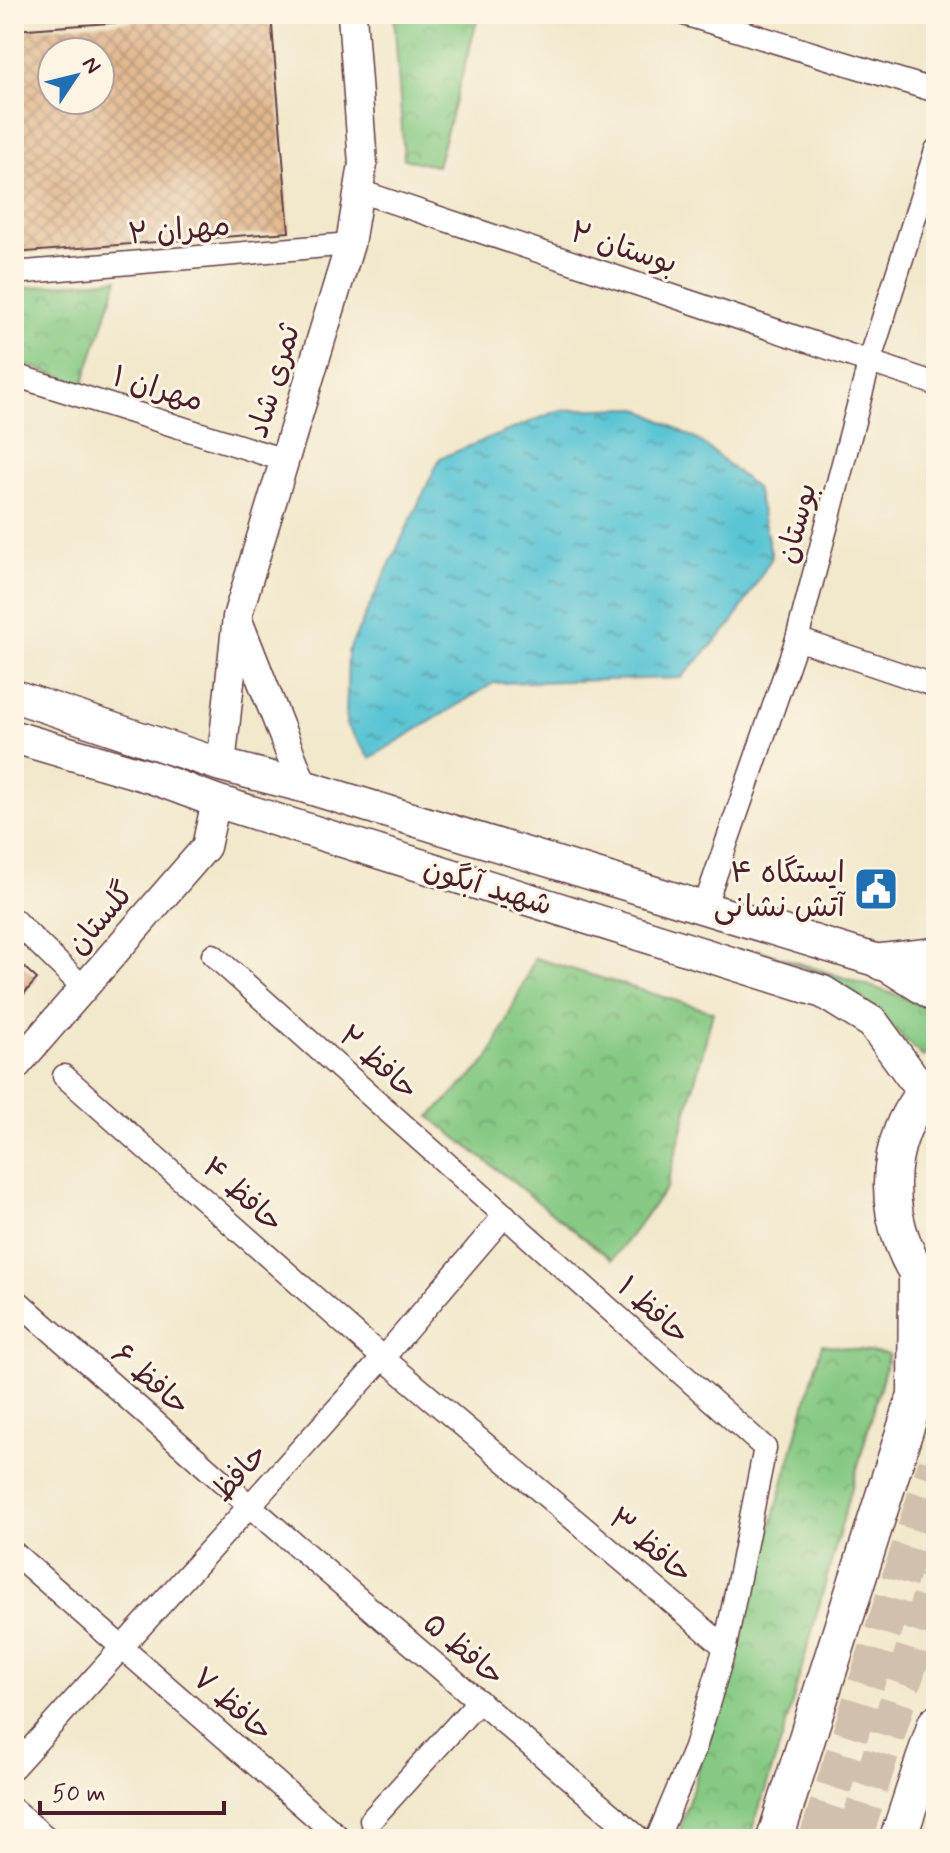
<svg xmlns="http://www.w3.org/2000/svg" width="950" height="1853" viewBox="0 0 950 1853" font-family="Mynerve,'Playpen Sans Arabic',sans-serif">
  <defs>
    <pattern id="grass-tufts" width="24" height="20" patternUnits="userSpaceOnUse" patternTransform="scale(2)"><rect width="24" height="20" fill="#85c983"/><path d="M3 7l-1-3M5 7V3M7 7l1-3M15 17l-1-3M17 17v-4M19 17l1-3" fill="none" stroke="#74ac71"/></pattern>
    <pattern id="park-crowns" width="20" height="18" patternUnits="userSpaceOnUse" patternTransform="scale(2)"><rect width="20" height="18" fill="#85c983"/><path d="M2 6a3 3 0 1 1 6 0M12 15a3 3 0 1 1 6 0" fill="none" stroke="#74ac71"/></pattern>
    <pattern id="water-ripples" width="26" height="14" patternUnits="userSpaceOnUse" patternTransform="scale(2)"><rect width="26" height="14" fill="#5ac5d4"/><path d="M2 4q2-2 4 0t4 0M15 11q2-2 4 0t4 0" fill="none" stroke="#4c9fac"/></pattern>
    <pattern id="building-cross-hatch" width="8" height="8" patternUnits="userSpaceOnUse" patternTransform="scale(2)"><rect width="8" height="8" fill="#e1b88f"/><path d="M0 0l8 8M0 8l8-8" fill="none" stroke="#b89575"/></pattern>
  </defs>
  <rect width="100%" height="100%" fill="#fcf5e5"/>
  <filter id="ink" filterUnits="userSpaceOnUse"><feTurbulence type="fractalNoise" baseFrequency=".0125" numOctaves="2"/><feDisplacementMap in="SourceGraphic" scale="16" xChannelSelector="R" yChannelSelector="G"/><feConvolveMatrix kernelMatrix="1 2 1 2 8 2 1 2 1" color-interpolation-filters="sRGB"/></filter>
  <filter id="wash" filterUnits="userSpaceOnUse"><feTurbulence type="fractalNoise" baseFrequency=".006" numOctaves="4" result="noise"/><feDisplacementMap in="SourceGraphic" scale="32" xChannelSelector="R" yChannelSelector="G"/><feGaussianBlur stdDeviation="1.8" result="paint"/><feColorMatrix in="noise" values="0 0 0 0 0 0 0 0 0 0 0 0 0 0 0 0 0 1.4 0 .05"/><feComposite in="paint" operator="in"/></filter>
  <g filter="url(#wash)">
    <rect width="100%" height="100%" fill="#f2e8cc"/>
    <!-- grass -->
    <path fill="url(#grass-tufts)" stroke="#687457" stroke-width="2" d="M756 949 900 996 936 1013V1047L923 1057 863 999 820 974Z"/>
    <!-- park -->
    <g fill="url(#park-crowns)" stroke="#687457" stroke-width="2">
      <path d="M394 14H479L437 166 404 159Z"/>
      <path d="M118 279 83 384 14 361V289Z"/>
      <path d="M535 958 713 1012 667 1187 612 1260 430 1117 488 1060Z"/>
      <path d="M822 1344 889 1354 782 1739 749 1839H677L750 1602Z"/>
    </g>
    <!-- water -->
    <path fill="url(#water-ripples)" stroke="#527280" stroke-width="2" d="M638 408 701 442 756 488 772 557 731 625 681 678 494 683 370 758 346 725 348 652 440 458 560 410Z"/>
    <g id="blocks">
      <!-- building -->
      <g fill="url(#building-cross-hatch)" fill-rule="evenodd">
        <path d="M233 14H271L289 232 14 253V30ZM52 52H100V100H52Z"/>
        <path d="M14 958 37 979 14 1005Z"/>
      </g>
    </g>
  </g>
  <g filter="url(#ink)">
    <use href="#blocks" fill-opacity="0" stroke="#633d43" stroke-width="2"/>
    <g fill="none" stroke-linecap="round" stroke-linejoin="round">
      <!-- trunk-tunnel -->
      <g stroke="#d0c0ac" stroke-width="36" stroke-dasharray="36 18" stroke-linecap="butt">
        <path d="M817 1839 936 1464"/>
        <path d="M854 1839 936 1579"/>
      </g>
      <!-- minor casing -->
      <g stroke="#633d43" stroke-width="25">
        <g id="minor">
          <path d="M684 14 936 91"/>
          <path d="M359 191 936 384"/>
          <path d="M14 273 350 244"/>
          <path d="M14 375 284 460"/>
          <path d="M797 639 936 686"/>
          <path d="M704 908 797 639 870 360 936 150"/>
          <path d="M14 920 84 988"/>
          <path d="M64 1076 383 1358 725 1647 765 1448 213 955"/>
          <path d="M14 1298 249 1505 640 1839"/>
          <path d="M14 1553 341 1839"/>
          <path d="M14 1767 383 1358 505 1215"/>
          <path d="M14 1810 48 1839"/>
          <path d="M371 1820 479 1701"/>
          <path d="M657 1839 695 1748 725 1647"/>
        </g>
      </g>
      <!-- tertiary casing -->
      <g stroke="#633d43" stroke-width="31">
        <g id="tertiary">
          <path d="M239 623 303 786"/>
          <path d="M221 765 237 617 350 244 363 164 352 14"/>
          <path d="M14 1068 206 847 216 801"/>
        </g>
      </g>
      <!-- secondary casing -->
      <g stroke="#633d43" stroke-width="35">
        <g id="secondary">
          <path d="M14 696 221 765 303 786 882 962 936 996"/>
          <path d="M14 737 154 778 216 801 823 992 873 1023 924 1093"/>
        </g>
      </g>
      <!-- trunk casing -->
      <g stroke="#633d43" stroke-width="39">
        <g id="trunk">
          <path d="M882 962 936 956"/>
          <path d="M932 1293C881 1233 875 1138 936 1081"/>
          <path d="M775 1839 916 1395 917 1276"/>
          <path d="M898 1839 936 1724"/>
        </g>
      </g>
      <!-- minor -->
      <use href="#minor" stroke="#fff" stroke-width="22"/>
      <!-- tertiary -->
      <use href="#tertiary" stroke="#fff" stroke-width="28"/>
      <!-- secondary -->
      <use href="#secondary" stroke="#fff" stroke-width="32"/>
      <!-- trunk -->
      <use href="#trunk" stroke="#fff" stroke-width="36"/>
    </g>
  </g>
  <!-- icons -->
  <defs>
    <g id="civic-square" transform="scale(2.3)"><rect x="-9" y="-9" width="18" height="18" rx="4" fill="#1f6fb2" stroke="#fcf5e5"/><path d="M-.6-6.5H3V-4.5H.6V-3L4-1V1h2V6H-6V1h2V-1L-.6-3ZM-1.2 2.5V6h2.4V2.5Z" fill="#fff"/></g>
  </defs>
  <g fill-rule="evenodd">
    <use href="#civic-square" x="876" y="889"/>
  </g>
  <g text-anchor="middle" stroke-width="6" stroke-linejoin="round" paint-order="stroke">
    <!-- street labels -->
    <g font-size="30" fill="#4a1f2b" stroke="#fcf5e5">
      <text transform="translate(179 229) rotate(-5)" y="10">مهران ۲</text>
      <text transform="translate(624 247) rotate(18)" y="10">بوستان ۲</text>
      <text transform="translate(273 381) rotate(-73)" y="10">ثمری شاد</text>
      <text transform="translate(158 388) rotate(17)" y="10">۱ مهران</text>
      <text transform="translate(796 523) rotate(-75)" y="10">بوستان</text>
      <text transform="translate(488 886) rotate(17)" y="10">شهید آبگون</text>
      <text transform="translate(100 918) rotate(-49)" y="10">گلستان</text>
      <text transform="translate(379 1062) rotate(42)" y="10">حافظ ۲</text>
      <text transform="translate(243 1194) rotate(42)" y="10">حافظ ۴</text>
      <text transform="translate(654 1310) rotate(42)" y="10">حافظ ۱</text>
      <text transform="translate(151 1379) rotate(41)" y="10">حافظ ۶</text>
      <text transform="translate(239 1472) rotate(-48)" y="10">حافظ</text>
      <text transform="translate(651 1545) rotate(40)" y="10">حافظ ۳</text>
      <text transform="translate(464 1649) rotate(40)" y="10">حافظ ۵</text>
      <text transform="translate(233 1704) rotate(41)" y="10">حافظ ۷</text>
    </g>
    <!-- poi labels -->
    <g font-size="30" fill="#4a1f2b" stroke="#fcf5e5" text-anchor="end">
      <text x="845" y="882">ایستگاه ۴<tspan x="845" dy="34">آتش نشانی</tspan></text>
    </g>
  </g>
  <!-- margin -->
  <rect width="950" height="1853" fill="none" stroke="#fcf5e5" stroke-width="48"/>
  <!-- north arrow -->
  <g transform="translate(76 76) rotate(55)"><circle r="38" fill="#fcf5e5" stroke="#b59f9b" stroke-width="2"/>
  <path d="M0-6L14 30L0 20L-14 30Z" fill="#1f6fb2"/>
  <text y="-12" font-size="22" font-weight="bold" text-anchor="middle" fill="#4a1f2b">N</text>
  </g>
  <!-- scale -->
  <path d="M40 1801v12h184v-12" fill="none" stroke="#4a1f2b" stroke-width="4"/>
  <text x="52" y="1801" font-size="24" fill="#4a1f2b" stroke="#fcf5e5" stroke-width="6" paint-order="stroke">50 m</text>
</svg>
